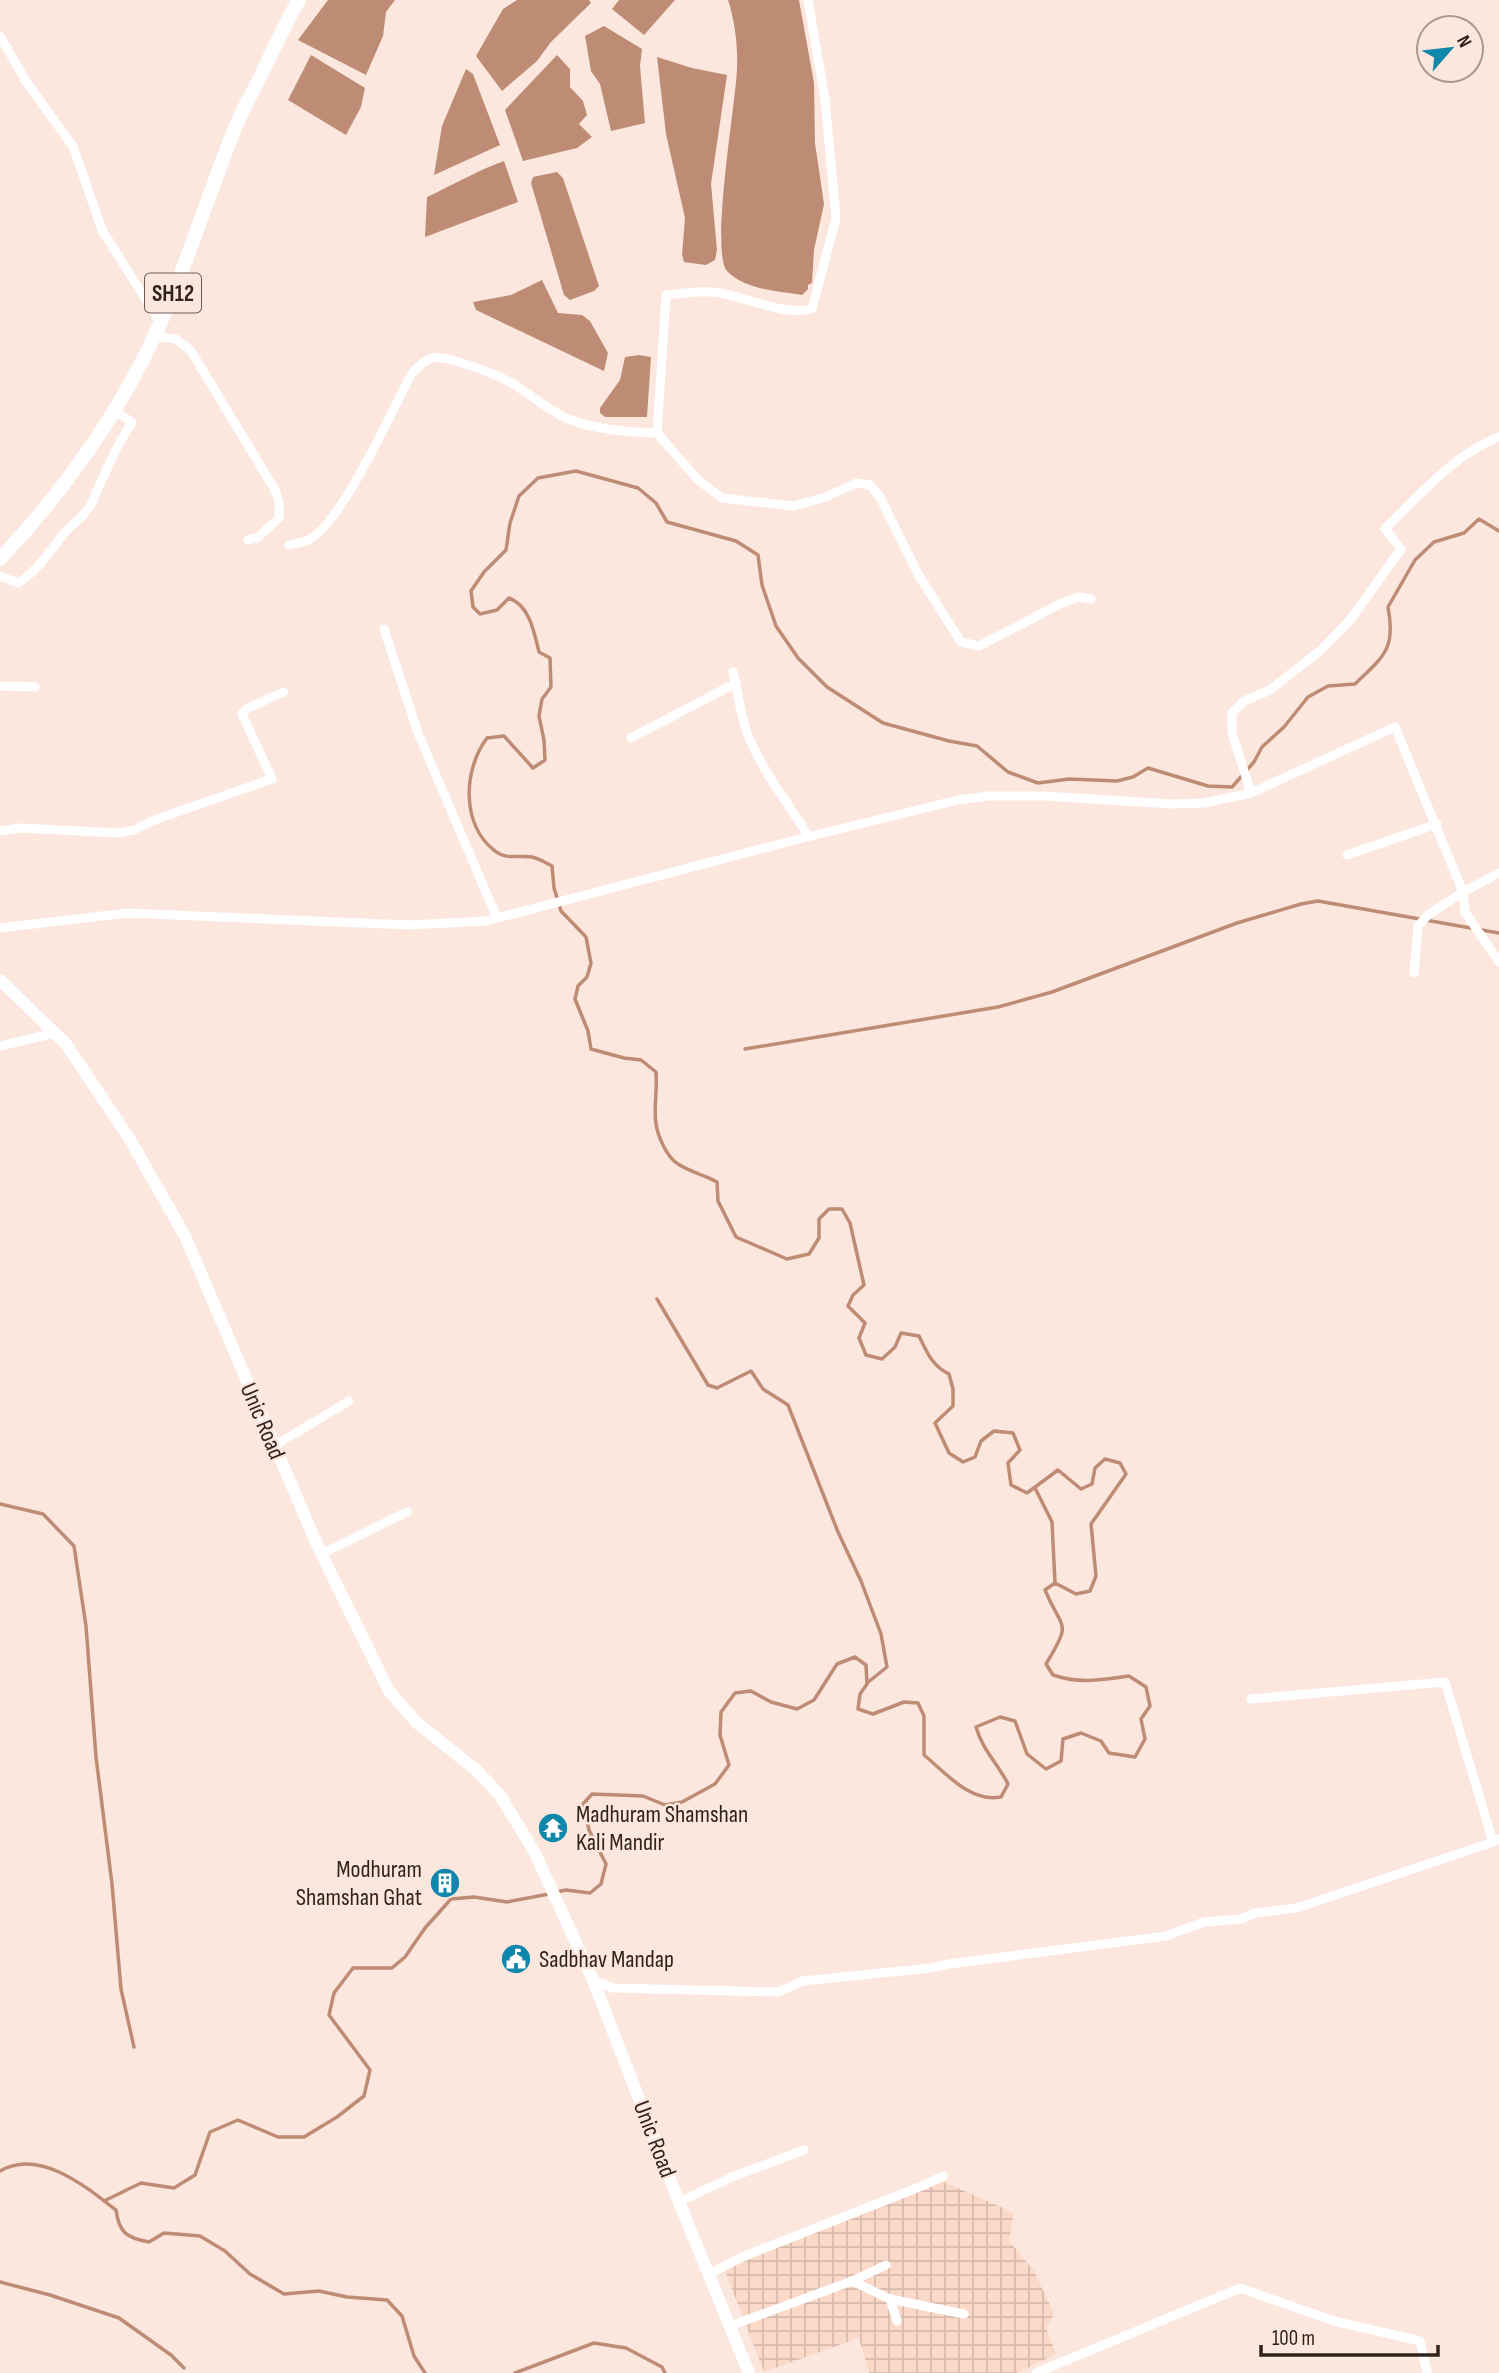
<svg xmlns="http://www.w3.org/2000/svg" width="1499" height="2373" viewBox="0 0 1499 2373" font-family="'Sofia Sans Condensed',sans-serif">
  <defs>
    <pattern id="industrial-grid" width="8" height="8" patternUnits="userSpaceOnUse" patternTransform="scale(1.75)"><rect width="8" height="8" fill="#fad9c9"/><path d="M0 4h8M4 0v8" fill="none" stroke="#d7baac"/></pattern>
  </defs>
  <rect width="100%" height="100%" fill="#fce7de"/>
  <!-- industrial -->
  <path fill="url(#industrial-grid)" d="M944 2182 1014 2213 1009 2241 1034 2271 1054 2314 1046 2328 1056 2354 1017 2373H869L859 2338 764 2372 725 2271 770 2249Z"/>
  <!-- water -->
  <g fill="#be8c74">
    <path d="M328 0H395L386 12 383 36 366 75 298 40Z"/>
    <path d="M517 0H589L591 3 551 42 537 61 502 91 476 56 503 9Z"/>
    <path d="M619 0H675L644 35 612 9Z"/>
    <path d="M728 0H799L814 83 815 143 824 204 814 250 812 283 808 285V289L802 295C778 291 745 290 727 271 710 252 736 101 737 69 738 47 735 21 728 0Z"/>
    <path d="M604 26 642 49 640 66 645 123 611 131 600 84 591 71 585 36Z"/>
    <path d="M311 55 365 88 361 107 346 135 288 100Z"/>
    <path d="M557 55 570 69V87L583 101 587 115 579 124 592 137 577 148 523 161 505 110Z"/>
    <path d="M657 57 692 68 727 75 711 184 717 250 715 260 706 265 684 262 682 255 685 218 666 134Z"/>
    <path d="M466 69 473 74 500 145 434 175 442 126Z"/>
    <path d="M504 161 518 202 425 237 427 197C453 185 478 170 504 161Z"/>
    <path d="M557 172 563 178 599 286 594 291 570 300 564 295 531 183 533 177Z"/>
    <path d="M542 280 558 313 582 315 590 321 608 353 604 371 476 310 473 302 511 295Z"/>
    <path d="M639 355 651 357 647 417H605L600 413V408L620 380 625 357Z"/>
  </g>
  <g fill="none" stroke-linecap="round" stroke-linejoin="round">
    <!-- stream -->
    <g stroke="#be8c74" stroke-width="3.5">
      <path d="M745 1049 998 1007 1052 992 1237 923 1301 904 1318 901 1499 933"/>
      <path d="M657 1299 708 1385 717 1388 751 1371 763 1389 788 1405 838 1532 861 1581 881 1634 887 1667 867 1683"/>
      <path d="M1035 1488 1052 1522 1055 1583"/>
      <path d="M0 1504 43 1514 74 1546 86 1626 96 1757 112 1884 121 1989 134 2047"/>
      <path d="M556 1892 566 1890 590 1893 601 1884 606 1864 589 1830 583 1804 592 1794 643 1796 665 1805 682 1802 715 1784 729 1765 720 1735 721 1712 735 1693 751 1691 771 1702 797 1709 814 1700 837 1664 855 1657 866 1665 867 1684 860 1694 858 1709 873 1714 904 1702 918 1703 924 1716V1755C946 1773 970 1803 1001 1797L1008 1784C998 1764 982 1749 976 1727L1000 1717 1015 1721 1027 1754 1046 1769 1061 1761 1063 1739 1081 1733 1101 1741 1109 1753 1135 1757 1145 1739 1141 1719 1150 1706 1146 1687 1129 1676C1102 1680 1079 1684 1053 1675L1046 1664C1073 1620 1062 1631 1045 1590L1055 1583 1076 1594 1090 1591 1096 1576 1091 1524 1126 1474 1120 1463 1105 1459 1095 1468 1092 1484 1081 1489 1058 1470 1027 1493 1011 1485 1008 1463 1020 1450 1013 1433 994 1431 981 1441 975 1457 963 1462 949 1453 935 1423 953 1406V1389L949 1374C932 1366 927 1352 919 1336L901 1333 895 1347 882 1359 866 1355 859 1338 865 1323 848 1306 853 1295 864 1285 850 1223 842 1209H829L819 1219V1238L809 1254 787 1259 736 1237 718 1201 717 1182C705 1175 690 1172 678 1164 672 1160 667 1153 664 1147 649 1119 658 1102 656 1072L641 1060 624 1058 591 1049 588 1031 575 999 578 986 587 977 591 963 586 937 561 911 554 888 552 866C546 863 538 858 532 857 520 855 506 860 495 851 461 825 463 770 487 738L504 736 533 768 545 760 544 740 539 716 542 699 551 687 550 658 539 652C534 632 530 606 509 598L497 610 480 614 473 607 471 591 484 572 506 550 510 523 519 496 538 478 576 471 638 488 656 503 667 522 736 541 758 555 762 585 776 626 798 658 827 687 883 723 949 741 977 746 1008 772 1038 783 1069 779 1117 781 1133 777 1148 768 1208 786 1232 787 1254 762 1262 747 1284 727 1308 697 1328 686 1355 684C1384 656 1396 649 1388 607L1415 560 1434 542 1464 533 1479 519 1499 531"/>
      <path d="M0 2171C39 2148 85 2186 116 2210 119 2233 127 2238 149 2242L164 2233 200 2236 225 2251 250 2274 284 2294 319 2291 347 2297 387 2300 402 2316 414 2356 425 2373"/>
      <path d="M104 2201 141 2183 174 2188 195 2175 210 2132 238 2120 278 2137H304L337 2117 364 2096 370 2070 329 2015 334 1993 353 1968H392L405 1957 425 1928 451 1899 474 1897 507 1902 549 1894"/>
      <path d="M0 2282 50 2295 119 2318 171 2355 184 2368"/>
      <path d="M515 2373 594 2343 626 2348 662 2367 665 2373"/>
    </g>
    <!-- minor -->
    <g stroke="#fff" stroke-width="9">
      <path d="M0 36 27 83 73 146 102 230 160 322"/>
      <path d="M154 336 176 339 191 351 275 490 279 502V518L257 538 248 540"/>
      <path d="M657 433 666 295C684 293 702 290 720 293 749 298 783 316 812 309L836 218 825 99 808 0"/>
      <path d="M289 545C296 543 304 543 310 539 342 522 393 409 412 373 418 367 425 359 433 358 442 356 451 360 459 362 479 368 501 376 518 387 535 398 550 411 568 419 596 430 627 432 657 433L698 480 722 498 793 506 826 497 856 483 870 485 880 497 918 574 961 642 979 646 1062 603 1079 597 1091 599"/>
      <path d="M0 576 18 583C37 571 48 554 62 536 70 525 85 517 91 504 104 476 115 448 132 422L114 411"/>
      <path d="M384 629 418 733 497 918"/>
      <path d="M733 672C739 694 740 719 750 740 765 775 789 804 809 837"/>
      <path d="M0 686 35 687"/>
      <path d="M631 738 736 683"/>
      <path d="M1251 793 1232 733V713L1244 701 1270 690 1321 650 1350 620 1401 549 1385 529C1420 495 1453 455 1499 437"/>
      <path d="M0 831 20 828 118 833 134 830 157 819 272 779 242 714 246 709 284 692"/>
      <path d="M1347 855 1437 824"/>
      <path d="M0 928 127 913 409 925 486 921 803 838 958 800 988 796H1045L1171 804 1204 803 1251 793 1395 727 1463 892 1499 873"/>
      <path d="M1414 973 1418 926 1428 915 1463 892 1465 912 1499 962"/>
      <path d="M0 1046 55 1033"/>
      <path d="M274 1446 349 1401"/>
      <path d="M321 1554 407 1512"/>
      <path d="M1251 1699 1445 1682 1493 1842 1499 1839"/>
      <path d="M593 1980 613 1988 779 1992 802 1981 931 1968 949 1964 1166 1936 1204 1922 1241 1919 1255 1913 1297 1908 1493 1842"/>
      <path d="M679 2202 732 2177 804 2150"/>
      <path d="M709 2274 742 2257 922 2186 943 2176"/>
      <path d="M852 2281 890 2299 964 2314"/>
      <path d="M890 2299 897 2321"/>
      <path d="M730 2326 852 2281 886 2265"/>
      <path d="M1036 2373 1240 2288 1334 2321 1420 2341 1427 2373"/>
    </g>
    <!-- secondary -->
    <path stroke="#fff" stroke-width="12" d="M0 980 66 1044 129 1138 185 1236 318 1547 389 1691 416 1722 476 1770 500 1795 535 1853 593 1980 679 2202 749 2373"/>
    <!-- primary -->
    <path stroke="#fff" stroke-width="14" d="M0 559C63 492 115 420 154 337 186 269 207 197 235 128 243 109 254 90 263 71 275 47 285 23 299 0"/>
  </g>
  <!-- icons -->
  <defs>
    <g id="temple-disc" transform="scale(1.575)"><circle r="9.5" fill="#1187ac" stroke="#fce7de"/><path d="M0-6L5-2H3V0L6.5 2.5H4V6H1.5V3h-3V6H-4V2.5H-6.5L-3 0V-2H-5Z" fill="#fff"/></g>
    <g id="building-disc" transform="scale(1.575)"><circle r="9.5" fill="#1187ac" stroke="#fce7de"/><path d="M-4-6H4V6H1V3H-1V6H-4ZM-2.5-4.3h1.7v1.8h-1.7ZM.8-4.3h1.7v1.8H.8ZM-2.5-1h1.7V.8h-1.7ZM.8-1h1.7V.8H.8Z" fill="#fff"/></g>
    <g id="civic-disc" transform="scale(1.575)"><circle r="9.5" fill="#1187ac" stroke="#fce7de"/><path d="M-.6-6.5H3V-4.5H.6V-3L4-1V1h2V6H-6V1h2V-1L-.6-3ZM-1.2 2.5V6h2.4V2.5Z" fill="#fff"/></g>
  </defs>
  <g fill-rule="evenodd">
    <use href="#temple-disc" x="553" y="1828"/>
    <use href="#building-disc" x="445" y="1883"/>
    <use href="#civic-disc" x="516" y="1959"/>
  </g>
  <g text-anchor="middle" stroke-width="5" stroke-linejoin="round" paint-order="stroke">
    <!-- shield labels -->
    <rect fill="#fce7de" stroke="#6c5e57" stroke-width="2" x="145" y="273.5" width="56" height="39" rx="5"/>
    <g font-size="23" font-weight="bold" fill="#2f231d">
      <text x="173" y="301">SH12</text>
    </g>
    <!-- street labels -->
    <g font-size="24" fill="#2f231d" stroke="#fce7de">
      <text transform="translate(263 1421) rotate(67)" y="8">Unic Road</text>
      <text transform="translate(655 2139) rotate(69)" y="8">Unic Road</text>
    </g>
    <!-- poi labels -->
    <g font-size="24" fill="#2f231d" stroke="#fce7de" text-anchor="start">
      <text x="576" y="1822">Madhuram Shamshan<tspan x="576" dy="28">Kali Mandir</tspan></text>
      <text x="422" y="1877" text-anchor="end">Modhuram<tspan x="422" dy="28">Shamshan Ghat</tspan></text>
      <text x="539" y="1967">Sadbhav Mandap</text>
    </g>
  </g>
  <!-- north arrow -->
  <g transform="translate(1450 49) rotate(62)"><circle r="33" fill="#fce7de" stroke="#aa9991" stroke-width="2"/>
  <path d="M0-5L12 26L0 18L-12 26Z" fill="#1187ac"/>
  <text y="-10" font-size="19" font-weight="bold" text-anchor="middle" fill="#2f231d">N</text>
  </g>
  <!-- scale -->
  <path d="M1261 2345v10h177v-10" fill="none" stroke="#2f231d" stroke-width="3.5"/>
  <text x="1272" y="2345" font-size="21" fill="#2f231d" stroke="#fce7de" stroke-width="5" paint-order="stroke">100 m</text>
</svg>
